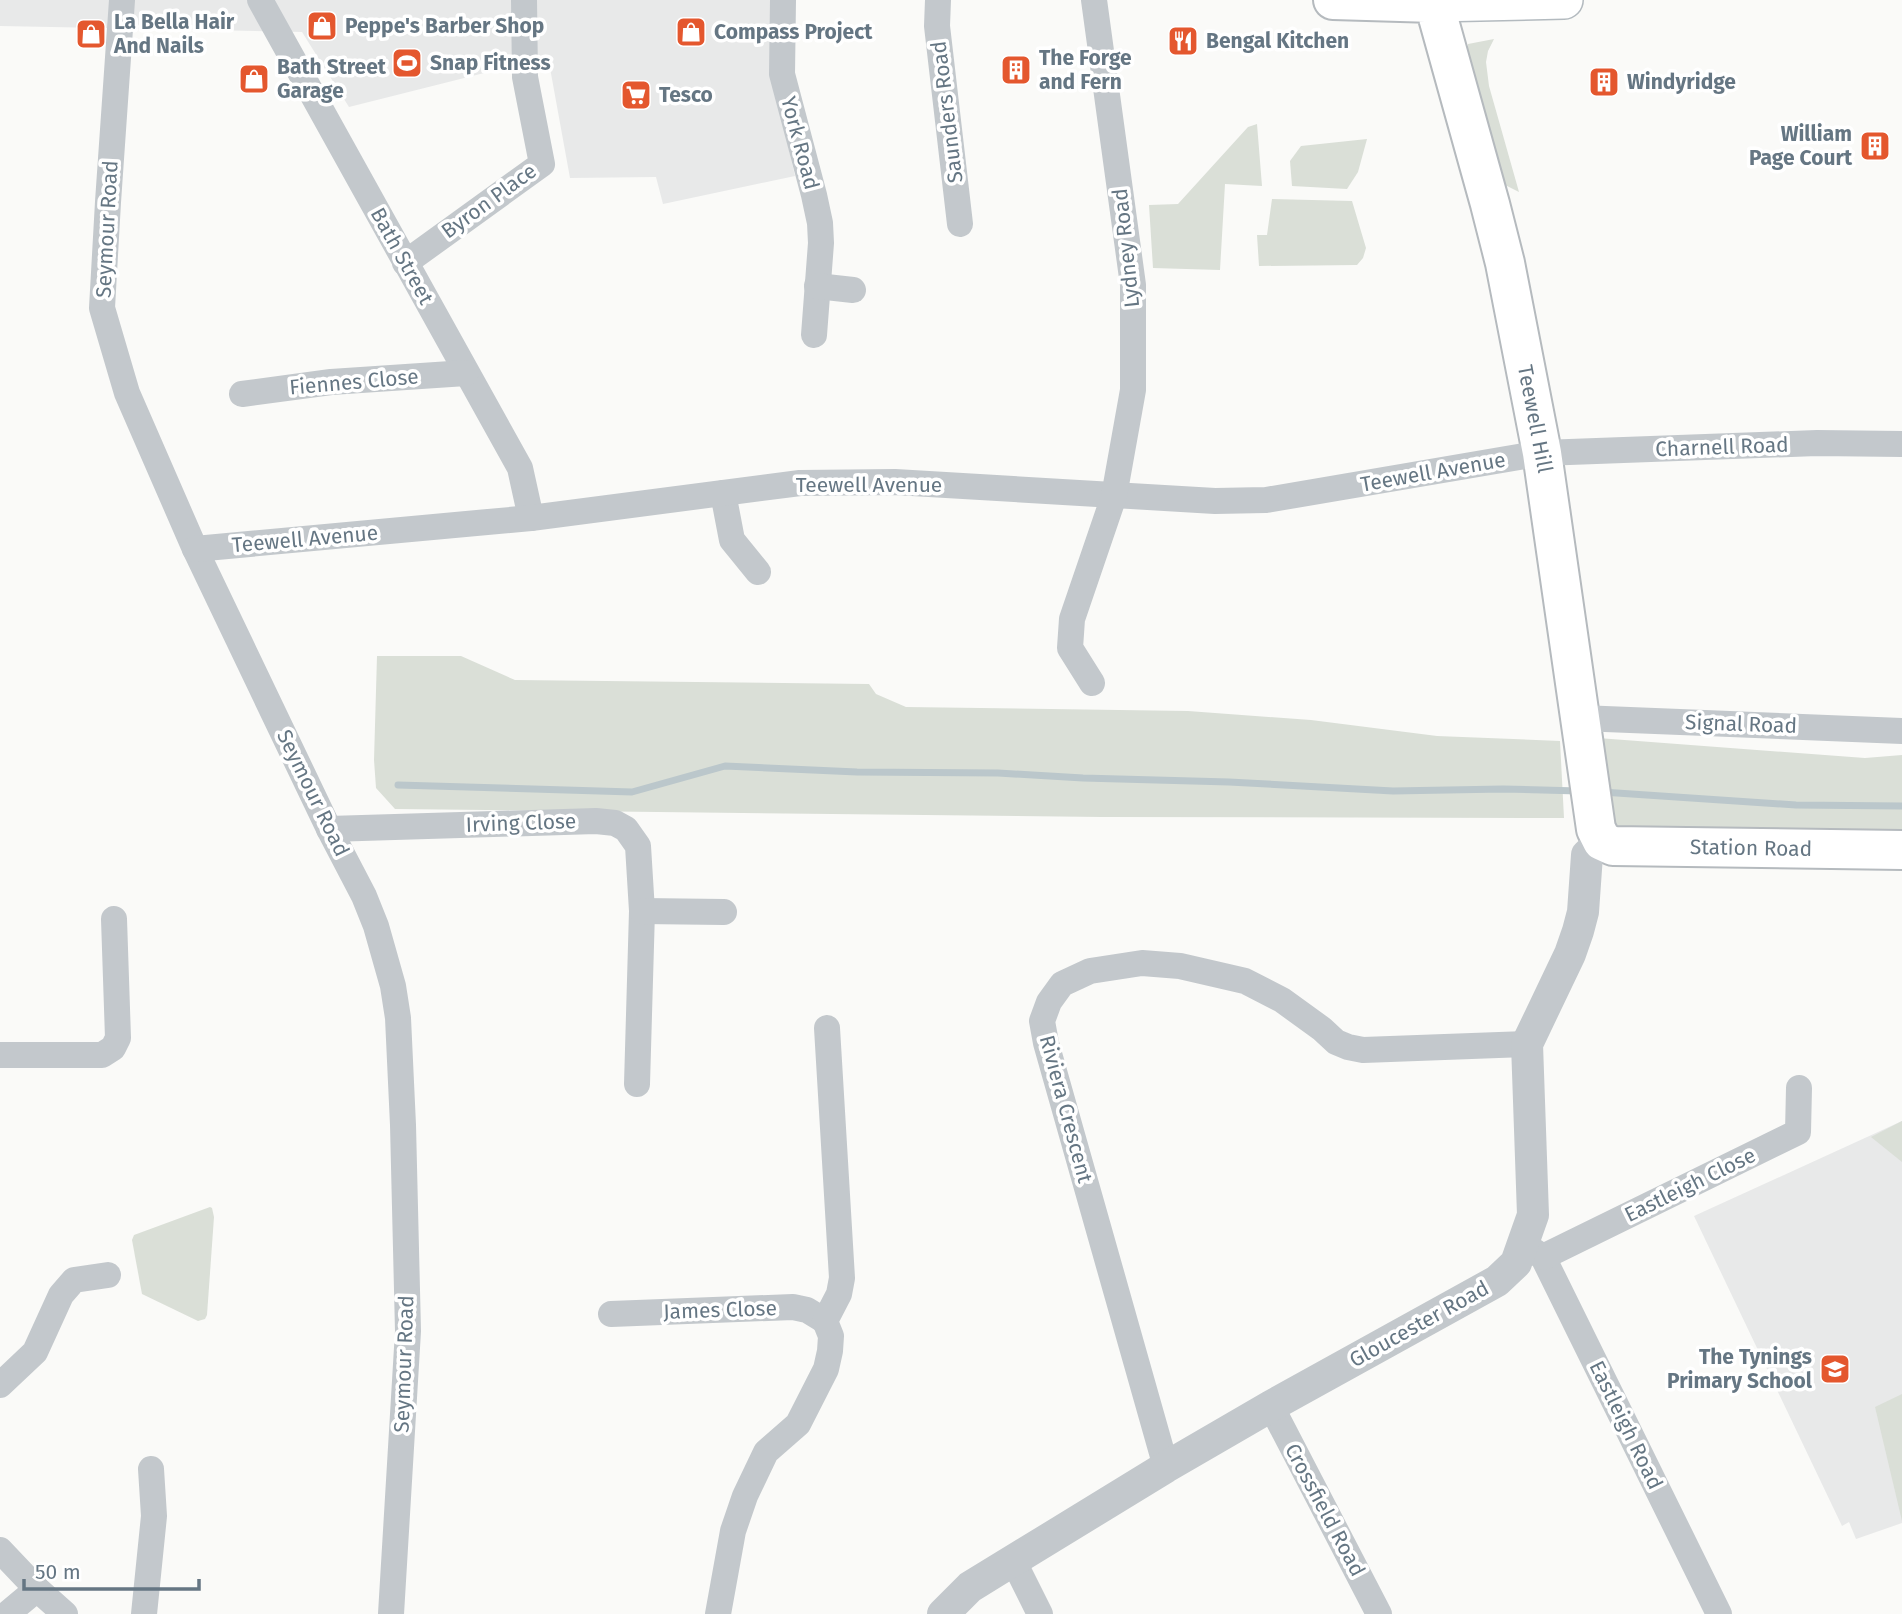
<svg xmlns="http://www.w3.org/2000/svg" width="1902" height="1614" viewBox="0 0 1902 1614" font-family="'Fira Sans',sans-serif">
  <rect width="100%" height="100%" fill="#fafaf8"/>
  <!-- built -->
  <g fill="#e8e9e9">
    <path d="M0 0H776L772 77 795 176 663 204 656 177 570 178 548 57 349 107 302 32 0 26Z"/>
    <path d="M1902 1121V1523L1856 1539 1849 1522 1842 1526 1694 1216Z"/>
  </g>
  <!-- green -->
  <g fill="#dadfd7">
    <path d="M1494 39 1488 51 1486 62 1489 86 1519 192 1505 185 1466 56 1468 44Z"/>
    <path d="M1257 124 1262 186 1225 184 1220 270 1153 268 1149 205 1178 204 1248 127Z"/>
    <path d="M1367 139 1358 172 1347 189 1292 186 1290 161 1301 146Z"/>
    <path d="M1272 199 1352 201 1366 248 1363 258 1357 265 1259 266 1257 235H1267Z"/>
    <path d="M377 656H461L515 680 869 684 876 694 906 707 1188 711 1311 720 1437 736 1560 741 1564 818 1102 817 395 809 376 788 374 760Z"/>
    <path d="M1598 738 1865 758 1902 755V835L1622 829 1605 818Z"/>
    <path d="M1902 1121V1162L1871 1137Z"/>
    <path d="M210 1207 212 1208 214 1217 207 1315 205 1319 198 1321 142 1294 132 1240 134 1235Z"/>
    <path d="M1902 1394V1521L1875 1407Z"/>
  </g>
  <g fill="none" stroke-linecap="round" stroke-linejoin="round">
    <!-- stream -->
    <g stroke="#bbc7cb" stroke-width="7">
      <path d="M398 785 632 792 725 766 857 772 998 773 1083 778 1229 782 1393 791 1503 789 1579 791"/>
      <path d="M1602 792 1796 805 1902 806"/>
    </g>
    <!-- secondary casing -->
    <g stroke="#b3babf" stroke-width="40">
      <path id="secondary" d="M1434 3 1564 0"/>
    </g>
    <!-- primary casing -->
    <g stroke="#b5babe" stroke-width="42">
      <path id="primary" d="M1333 0 1434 3 1490 204 1505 263 1542 453 1596 829 1602 841 1613 846 1902 850"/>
    </g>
    <!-- minor -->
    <g stroke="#c3c8cc" stroke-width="26">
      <path d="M122 0 108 202 102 308 127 393 195 549 329 829 364 896 376 926 393 986 398 1018 403 1125 408 1331 391 1614"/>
      <path d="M260 0 520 468 531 518"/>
      <path d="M783 0 782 74 814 195 820 223 821 243 814 335"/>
      <path d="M938 0 937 26 960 224"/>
      <path d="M405 263 542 164 525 77 524 0"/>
      <path d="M817 286 853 290"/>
      <path d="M242 394 331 382 466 373"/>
      <path d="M723 493 732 540 758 572"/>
      <path d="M195 549 531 518 800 483 895 482 1215 501 1266 500 1542 453 1817 443 1902 444"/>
      <path d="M1092 683 1070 648 1072 619 1114 496 1133 390V285L1094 0"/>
      <path d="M1580 718 1902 731"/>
      <path d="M329 829 596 821 615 823 626 829 638 846 642 911 637 1084"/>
      <path d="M642 911 724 912"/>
      <path d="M0 1055H102L113 1048 118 1038 114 919"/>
      <path d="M1523 1244 1543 1257 1719 1614"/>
      <path d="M1543 1257 1798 1132 1799 1088"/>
      <path d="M611 1314 793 1307 807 1310 825 1321"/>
      <path d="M0 1385 35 1352 61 1295 74 1280 108 1275"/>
      <path d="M1271 1406 1379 1614"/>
      <path d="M1166 1467 1046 1043 1042 1021 1049 1002 1062 984 1090 971 1142 963 1180 966 1245 981 1282 1000 1322 1029 1336 1042 1348 1047 1363 1050 1527 1044"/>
      <path d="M0 1550 37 1589 65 1614"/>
      <path d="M1013 1560 1040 1614"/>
      <path d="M7 1614 37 1589"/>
      <path d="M144 1614 154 1516 151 1469"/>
      <path d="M718 1614 733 1531 745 1496 766 1452 798 1424 826 1369 830 1351 831 1336 825 1321 839 1294 842 1278 827 1028"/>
    </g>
    <!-- tertiary -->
    <path stroke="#c3c8cc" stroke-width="32" d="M943 1614 970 1587 1166 1467 1271 1406 1497 1281 1516 1263 1533 1215 1527 1044 1570 954 1578 931 1583 912 1587 855 1602 841"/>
    <!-- secondary -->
    <use href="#secondary" stroke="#fff" stroke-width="37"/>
    <!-- primary -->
    <use href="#primary" stroke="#fff" stroke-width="38"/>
  </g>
  <!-- icons -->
  <defs>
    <g id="shop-square" transform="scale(1.575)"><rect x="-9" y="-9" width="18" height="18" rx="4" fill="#e4572e" stroke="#fff"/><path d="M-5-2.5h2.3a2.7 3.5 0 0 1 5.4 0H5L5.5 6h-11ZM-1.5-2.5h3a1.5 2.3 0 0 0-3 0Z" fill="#fff"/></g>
    <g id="restaurant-square" transform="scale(1.575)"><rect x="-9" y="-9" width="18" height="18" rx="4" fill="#e4572e" stroke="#fff"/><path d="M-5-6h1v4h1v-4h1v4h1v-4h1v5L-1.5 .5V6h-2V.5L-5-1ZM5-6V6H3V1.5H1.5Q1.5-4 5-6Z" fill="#fff"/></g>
    <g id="stadium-square" transform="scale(1.575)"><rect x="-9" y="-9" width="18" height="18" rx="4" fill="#e4572e" stroke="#fff"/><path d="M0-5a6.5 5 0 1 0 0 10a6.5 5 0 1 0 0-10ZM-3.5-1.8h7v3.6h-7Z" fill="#fff"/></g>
    <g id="building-square" transform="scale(1.575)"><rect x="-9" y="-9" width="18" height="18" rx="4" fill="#e4572e" stroke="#fff"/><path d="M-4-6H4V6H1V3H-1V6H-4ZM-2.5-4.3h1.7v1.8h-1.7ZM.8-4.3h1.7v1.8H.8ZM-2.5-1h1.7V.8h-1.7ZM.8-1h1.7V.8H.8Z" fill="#fff"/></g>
    <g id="supermarket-square" transform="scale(1.575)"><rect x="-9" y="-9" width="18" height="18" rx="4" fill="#e4572e" stroke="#fff"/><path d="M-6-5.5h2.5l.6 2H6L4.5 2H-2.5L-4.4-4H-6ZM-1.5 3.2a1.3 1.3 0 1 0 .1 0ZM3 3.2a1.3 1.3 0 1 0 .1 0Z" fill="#fff"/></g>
    <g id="school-square" transform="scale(1.575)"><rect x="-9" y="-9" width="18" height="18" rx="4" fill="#e4572e" stroke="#fff"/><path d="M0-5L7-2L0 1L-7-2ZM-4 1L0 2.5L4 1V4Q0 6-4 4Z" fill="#fff"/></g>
  </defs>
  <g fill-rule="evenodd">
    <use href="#shop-square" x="322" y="26"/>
    <use href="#shop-square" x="691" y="32"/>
    <use href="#shop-square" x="91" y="34"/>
    <use href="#restaurant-square" x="1183" y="41"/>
    <use href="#stadium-square" x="407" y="63"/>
    <use href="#building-square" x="1016" y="70"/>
    <use href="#shop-square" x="254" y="79"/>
    <use href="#building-square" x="1604" y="82"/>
    <use href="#supermarket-square" x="636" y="95"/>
    <use href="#building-square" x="1875" y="146"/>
    <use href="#school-square" x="1835" y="1369"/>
  </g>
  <g text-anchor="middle" stroke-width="7" stroke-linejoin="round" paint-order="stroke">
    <!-- poi labels -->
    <g font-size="21" font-weight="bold" fill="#657683" stroke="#fff" text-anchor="start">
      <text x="114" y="29">La Bella Hair<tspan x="114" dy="24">And Nails</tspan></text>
      <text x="345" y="33">Peppe's Barber Shop</text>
      <text x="714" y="39">Compass Project</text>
      <text x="1206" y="48">Bengal Kitchen</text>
      <text x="1039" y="65">The Forge<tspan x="1039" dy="24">and Fern</tspan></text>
      <text x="430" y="70">Snap Fitness</text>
      <text x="277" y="74">Bath Street<tspan x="277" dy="24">Garage</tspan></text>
      <text x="1627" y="89">Windyridge</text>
      <text x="659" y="102">Tesco</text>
      <text x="1852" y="141" text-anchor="end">William<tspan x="1852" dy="24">Page Court</tspan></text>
      <text x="1812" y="1364" text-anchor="end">The Tynings<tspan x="1812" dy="24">Primary School</tspan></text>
    </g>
    <!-- street labels -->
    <g font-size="21" fill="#657683" stroke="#fff">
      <text transform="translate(947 112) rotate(-97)" y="7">Saunders Road</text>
      <text transform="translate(800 143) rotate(75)" y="7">York Road</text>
      <text transform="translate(489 201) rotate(-36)" y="7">Byron Place</text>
      <text transform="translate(107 229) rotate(-87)" y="7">Seymour Road</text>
      <text transform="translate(1126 248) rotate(-96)" y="7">Lydney Road</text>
      <text transform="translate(402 256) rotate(61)" y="7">Bath Street</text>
      <text transform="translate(354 382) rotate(-5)" y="7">Fiennes Close</text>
      <text transform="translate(1535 419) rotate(79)" y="7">Teewell Hill</text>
      <text transform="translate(1722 447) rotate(-2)" y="7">Charnell Road</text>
      <text transform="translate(1433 472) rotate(-10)" y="7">Teewell Avenue</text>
      <text x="869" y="492">Teewell Avenue</text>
      <text transform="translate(305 539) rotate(-5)" y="7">Teewell Avenue</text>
      <text transform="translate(1741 724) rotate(2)" y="7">Signal Road</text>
      <text transform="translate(313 793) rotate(64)" y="7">Seymour Road</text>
      <text transform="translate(521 823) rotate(-2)" y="7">Irving Close</text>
      <text transform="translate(1751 848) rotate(1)" y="7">Station Road</text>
      <text transform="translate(1066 1109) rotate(75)" y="7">Riviera Crescent</text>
      <text transform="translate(1690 1185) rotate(-26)" y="7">Eastleigh Close</text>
      <text transform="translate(720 1310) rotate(-2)" y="7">James Close</text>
      <text transform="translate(1419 1324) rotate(-29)" y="7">Gloucester Road</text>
      <text transform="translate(404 1364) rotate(-88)" y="7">Seymour Road</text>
      <text transform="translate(1626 1425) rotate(64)" y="7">Eastleigh Road</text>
      <text transform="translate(1325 1510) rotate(62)" y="7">Crossfield Road</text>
    </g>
  </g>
  <!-- scale -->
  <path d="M24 1579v10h175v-10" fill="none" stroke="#657683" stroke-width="3.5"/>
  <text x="35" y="1579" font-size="21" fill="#657683" stroke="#ffffff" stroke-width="5" paint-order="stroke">50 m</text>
</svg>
